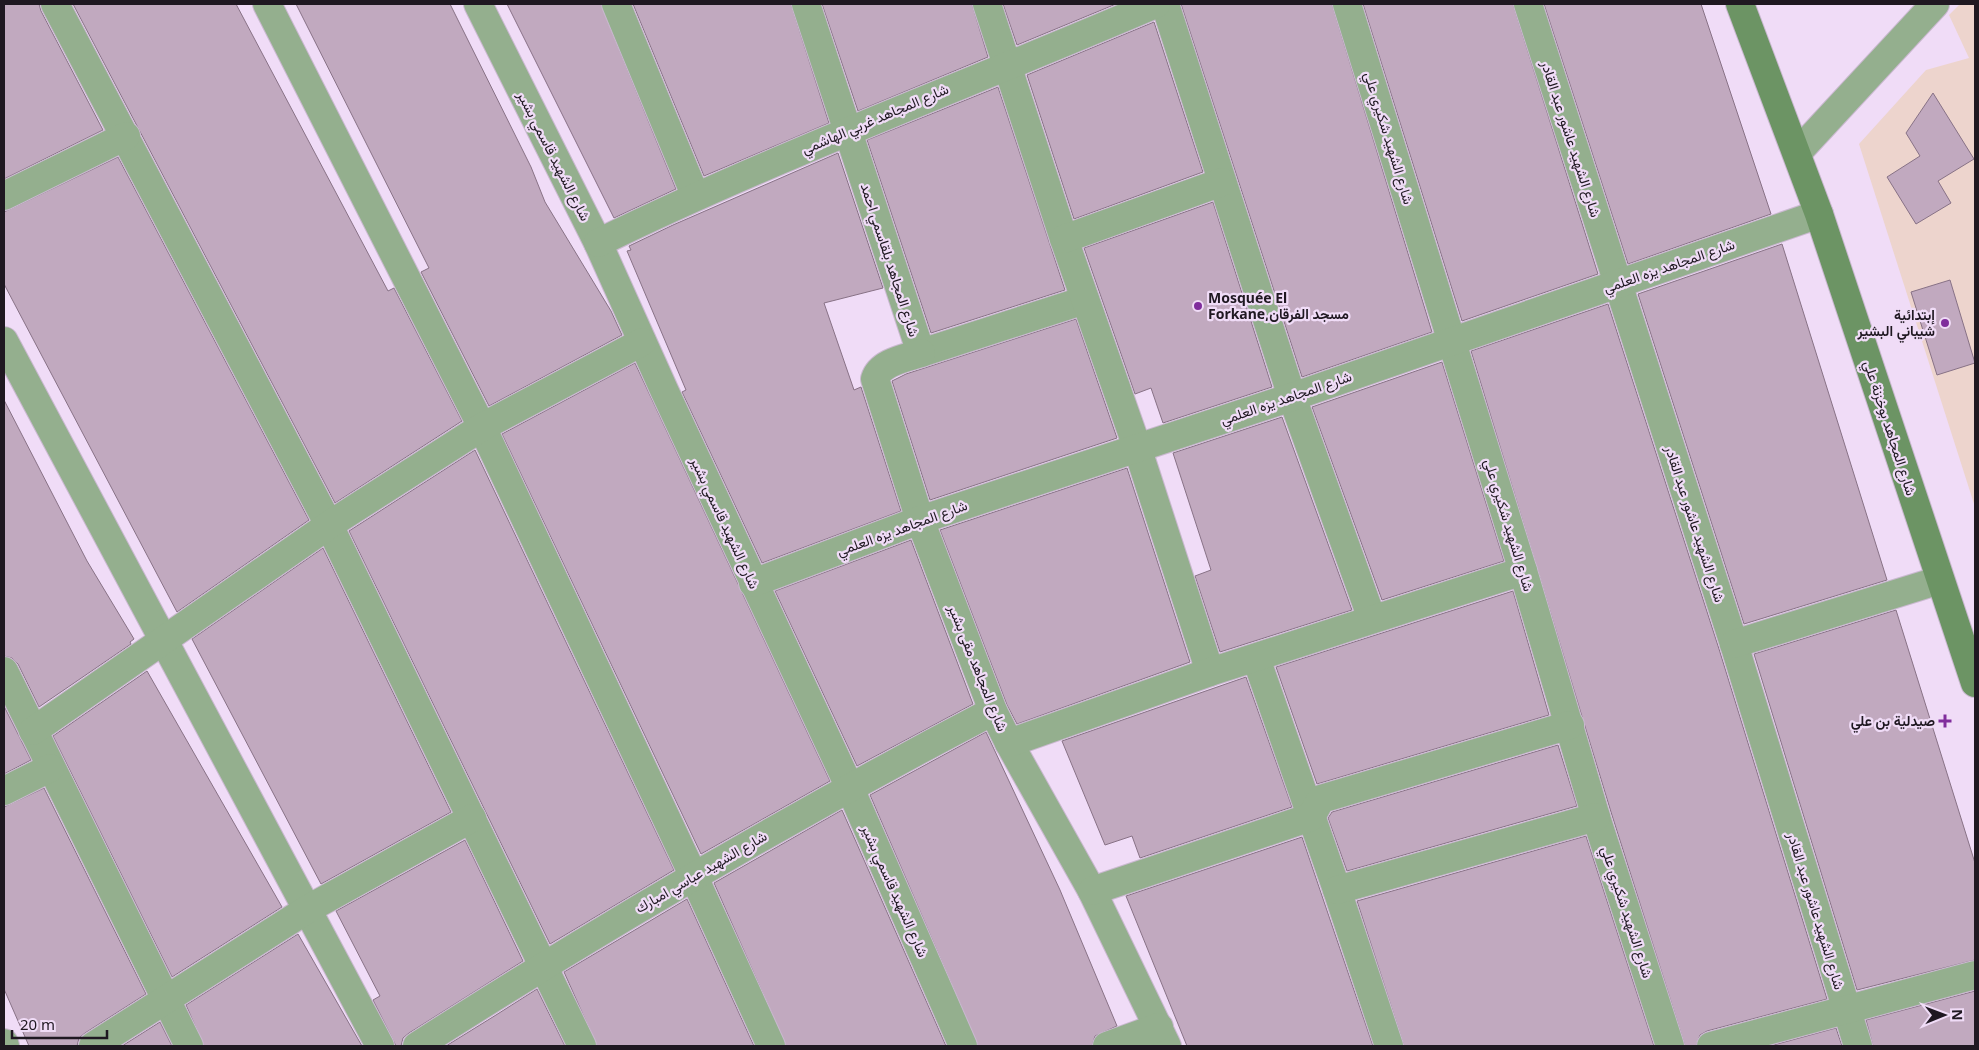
<svg xmlns="http://www.w3.org/2000/svg" width="1979" height="1050" viewBox="0 0 1979 1050" font-family="'Noto Sans',Vazirmatn,sans-serif">
  <rect width="100%" height="100%" fill="#f0dcf7"/>
  <!-- education -->
  <path fill="#edd4cd" d="M1960 4H1975V507L1859 144 1926 70 1969 58 1949 15Z"/>
  <!-- building -->
  <g fill="#c1a9bf" stroke="#887286">
    <path d="M4 4H39L41 11 103 130 4 179Z"/>
    <path d="M73 4H236L388 291 394 288 462 421 335 503Z"/>
    <path d="M296 4H450L531 167 545 202 611 311 622 335 489 406 421 272 429 268Z"/>
    <path d="M507 4H601L676 189 614 218Z"/>
    <path d="M633 4H791L829 123 704 176Z"/>
    <path d="M822 4H972L988 57 858 111Z"/>
    <path d="M1003 4H1116L1017 45Z"/>
    <path d="M1181 4H1332L1432 332 1302 377Z"/>
    <path d="M1363 4H1513L1598 274 1462 321Z"/>
    <path d="M1544 4H1701L1771 214 1628 264Z"/>
    <path d="M1154 22 1203 172 1074 219 1027 75Z"/>
    <path d="M998 87 1065 290 931 333 867 140Z"/>
    <path d="M1933 93 1974 159 1938 181 1951 203 1916 224 1887 177 1920 156 1906 133Z"/>
    <path d="M838 153 883 288 824 303 854 390 861 387 901 511 762 563 682 392 686 390 627 251 631 250 629 246 673 225Z"/>
    <path d="M118 157 309 520 177 612 4 284V212Z"/>
    <path d="M1213 202 1272 387 1163 423 1151 388 1135 394 1084 248Z"/>
    <path d="M1782 244 1887 580 1744 624 1638 294Z"/>
    <path d="M1950 280 1975 363 1937 375 1911 292Z"/>
    <path d="M1608 304 1719 649 1827 999 1707 1031 1700 1035 1696 1046H1685L1611 812 1471 351Z"/>
    <path d="M1076 319 1117 438 930 500 892 381 906 374Z"/>
    <path d="M1442 362 1504 561 1382 600 1312 407Z"/>
    <path d="M635 363 830 781 701 854 502 434Z"/>
    <path d="M4 400 87 561 134 639 130 642 131 644 39 707 18 664 12 658 4 656Z"/>
    <path d="M1282 417 1352 610 1220 652 1195 576 1211 570 1173 453Z"/>
    <path d="M475 450 674 870 550 944 349 531Z"/>
    <path d="M1127 468 1190 662 1017 724 1007 705 940 530Z"/>
    <path d="M911 540 973 704 857 766 775 591Z"/>
    <path d="M323 548 451 812 321 884 192 639Z"/>
    <path d="M1513 591 1549 715 1317 784 1276 667Z"/>
    <path d="M1896 610 1975 863V960L1857 990 1754 654Z"/>
    <path d="M147 671 282 907 172 977 53 736Z"/>
    <path d="M1246 677 1292 807 1140 858 1132 836 1105 845 1062 741Z"/>
    <path d="M4 706 31 760 4 774Z"/>
    <path d="M986 732 1060 890 1117 1026 1095 1036 1092 1046H978L870 795Z"/>
    <path d="M1558 745 1577 806 1347 871 1328 818 1332 812Z"/>
    <path d="M44 788 146 994 85 1033 79 1038 77 1046H29L4 989V807Z"/>
    <path d="M842 810 946 1046H786L714 883Z"/>
    <path d="M1586 836 1654 1046H1404L1357 901Z"/>
    <path d="M1302 837 1373 1046H1187L1126 896Z"/>
    <path d="M465 840 523 961 409 1033 403 1038 401 1046H396L373 1000 380 996 336 911Z"/>
    <path d="M687 899 754 1046H597L564 972Z"/>
    <path d="M298 934 362 1046H204L186 1005Z"/>
    <path d="M537 989 565 1046H446L496 1015Z"/>
    <path d="M1975 991V1046H1873L1866 1020Z"/>
    <path d="M160 1022 172 1046H122Z"/>
    <path d="M1836 1028 1842 1046H1770Z"/>
  </g>
  <g fill="none" stroke-linecap="round" stroke-linejoin="round">
    <!-- street casing -->
    <g stroke="#cab9d0" stroke-width="30">
      <g id="street">
        <path d="M55 4 329 525 582 1046"/>
        <path d="M267 4 482 427 694 877 771 1046"/>
        <path d="M478 4 598 243 665 392 849 786 963 1046"/>
        <path d="M616 4 695 195"/>
        <path d="M806 4 921 353 1085 300"/>
        <path d="M987 4 1064 239 1137 447 1210 672"/>
        <path d="M1165 4 1292 397 1372 619"/>
        <path d="M1347 4 1523 571 1596 817 1670 1046"/>
        <path d="M1528 4 1734 644 1858 1046"/>
        <path d="M1797 153 1935 4"/>
        <path d="M4 196 126 136"/>
        <path d="M1064 239 1222 182"/>
        <path d="M598 243C780 154 970 84 1156 4"/>
        <path d="M4 341 380 1046"/>
        <path d="M921 353C906 358 880 362 875 379L920 520 993 711 1009 743 1092 891 1167 1046"/>
        <path d="M753 583 920 520 1292 397 1819 214"/>
        <path d="M1734 644 1940 580"/>
        <path d="M1256 658 1337 890 1389 1046"/>
        <path d="M4 671 189 1046"/>
        <path d="M33 731 329 525 482 427 642 342"/>
        <path d="M1009 743 1210 672 1523 571"/>
        <path d="M4 791 50 768"/>
        <path d="M1337 890 1596 817"/>
        <path d="M1092 891 1311 817 1321 799 1570 725"/>
        <path d="M4 1043 5 1046"/>
        <path d="M93 1046 308 909 472 818"/>
        <path d="M417 1046C604 926 796 814 993 711"/>
        <path d="M1107 1046 1159 1027"/>
        <path d="M1711 1046 1975 975"/>
      </g>
    </g>
    <!-- secondary casing -->
    <g stroke="#cab9d0" stroke-width="30">
      <path id="secondary" d="M1740 4 1819 214 1975 683"/>
    </g>
    <!-- street -->
    <use href="#street" stroke="#94af8e" stroke-width="28"/>
    <!-- secondary -->
    <use href="#secondary" stroke="#6c9464" stroke-width="28"/>
  </g>
  <!-- markers -->
  <g fill="#802d9c" stroke="#f0dcf7" stroke-width="2">
    <circle cx="1198" cy="306" r="5"/>
    <circle cx="1945" cy="323" r="5"/>
    <path d="M1942.5 713.5h5v5h5v5h-5v5h-5v-5h-5v-5h5z"/>
  </g>
  <g text-anchor="middle" stroke-width="4.5" stroke-linejoin="round" paint-order="stroke">
    <!-- street labels -->
    <g font-size="14" fill="#1f1821" stroke="#f0dcf7">
      <text transform="translate(875 119) rotate(-23)" y="5">شارع المجاهد غربي الهاشمي</text>
      <text transform="translate(1389 138) rotate(73)" y="5">شارع الشهيد شكيري علي</text>
      <text transform="translate(1571 139) rotate(72)" y="5">شارع الشهيد عاشور عبد القادر</text>
      <text transform="translate(554 156) rotate(63)" y="5">شارع الشهيد قاسمي بشير</text>
      <text transform="translate(890 260) rotate(72)" y="5">شارع المجاهد بلقاسمي احمد</text>
      <text transform="translate(1669 266) rotate(-19)" y="5">شارع المجاهد يزه العلمي</text>
      <text transform="translate(1286 398) rotate(-19)" y="5">شارع المجاهد يزه العلمي</text>
      <text transform="translate(1890 428) rotate(72)" y="5">شارع المجاهد بوخزنة علي</text>
      <text transform="translate(725 523) rotate(65)" y="5">شارع الشهيد قاسمي بشير</text>
      <text transform="translate(1695 524) rotate(72)" y="5">شارع الشهيد عاشور عبد القادر</text>
      <text transform="translate(1509 525) rotate(73)" y="5">شارع الشهيد شكيري علي</text>
      <text transform="translate(902 528) rotate(-20)" y="5">شارع المجاهد يزه العلمي</text>
      <text transform="translate(978 668) rotate(68)" y="5">شارع المجاهد مقى بشير</text>
      <text transform="translate(701 872) rotate(-30)" y="5">شارع الشهيد عباسي امبارك</text>
      <text transform="translate(895 891) rotate(66)" y="5">شارع الشهيد قاسمي بشير</text>
      <text transform="translate(1816 911) rotate(73)" y="5">شارع الشهيد عاشور عبد القادر</text>
      <text transform="translate(1627 912) rotate(72)" y="5">شارع الشهيد شكيري علي</text>
    </g>
    <!-- poi labels -->
    <g font-size="14" font-weight="bold" fill="#1f1821" stroke="#f0dcf7" text-anchor="end">
      <text x="1208" y="303" text-anchor="start">Mosquée El<tspan x="1208" dy="16">Forkane,مسجد الفرقان</tspan></text>
      <text x="1935" y="320">إبتدائية<tspan x="1935" dy="16">شيباني البشير</tspan></text>
      <text x="1935" y="726">صيدلية بن علي</text>
    </g>
  </g>
  <!-- border -->
  <rect width="1979" height="1050" fill="none" stroke="#1f1821" stroke-width="10"/>
  <!-- north arrow -->
  <g transform="translate(1944 1015) rotate(89)" stroke="#f0dcf7" stroke-width="4" paint-order="stroke">
  <path d="M0-4L9 19L0 12L-9 19Z" fill="#1f1821"/>
  <text y="-8" font-size="14" font-weight="bold" text-anchor="middle" fill="#1f1821">N</text>
  </g>
  <!-- scale -->
  <path d="M12 1030v8h95v-8" fill="none" stroke="#1f1821" stroke-width="2.5"/>
  <text x="20" y="1030" font-size="15" fill="#1f1821" stroke="#f0dcf7" stroke-width="4" paint-order="stroke">20 m</text>
</svg>
